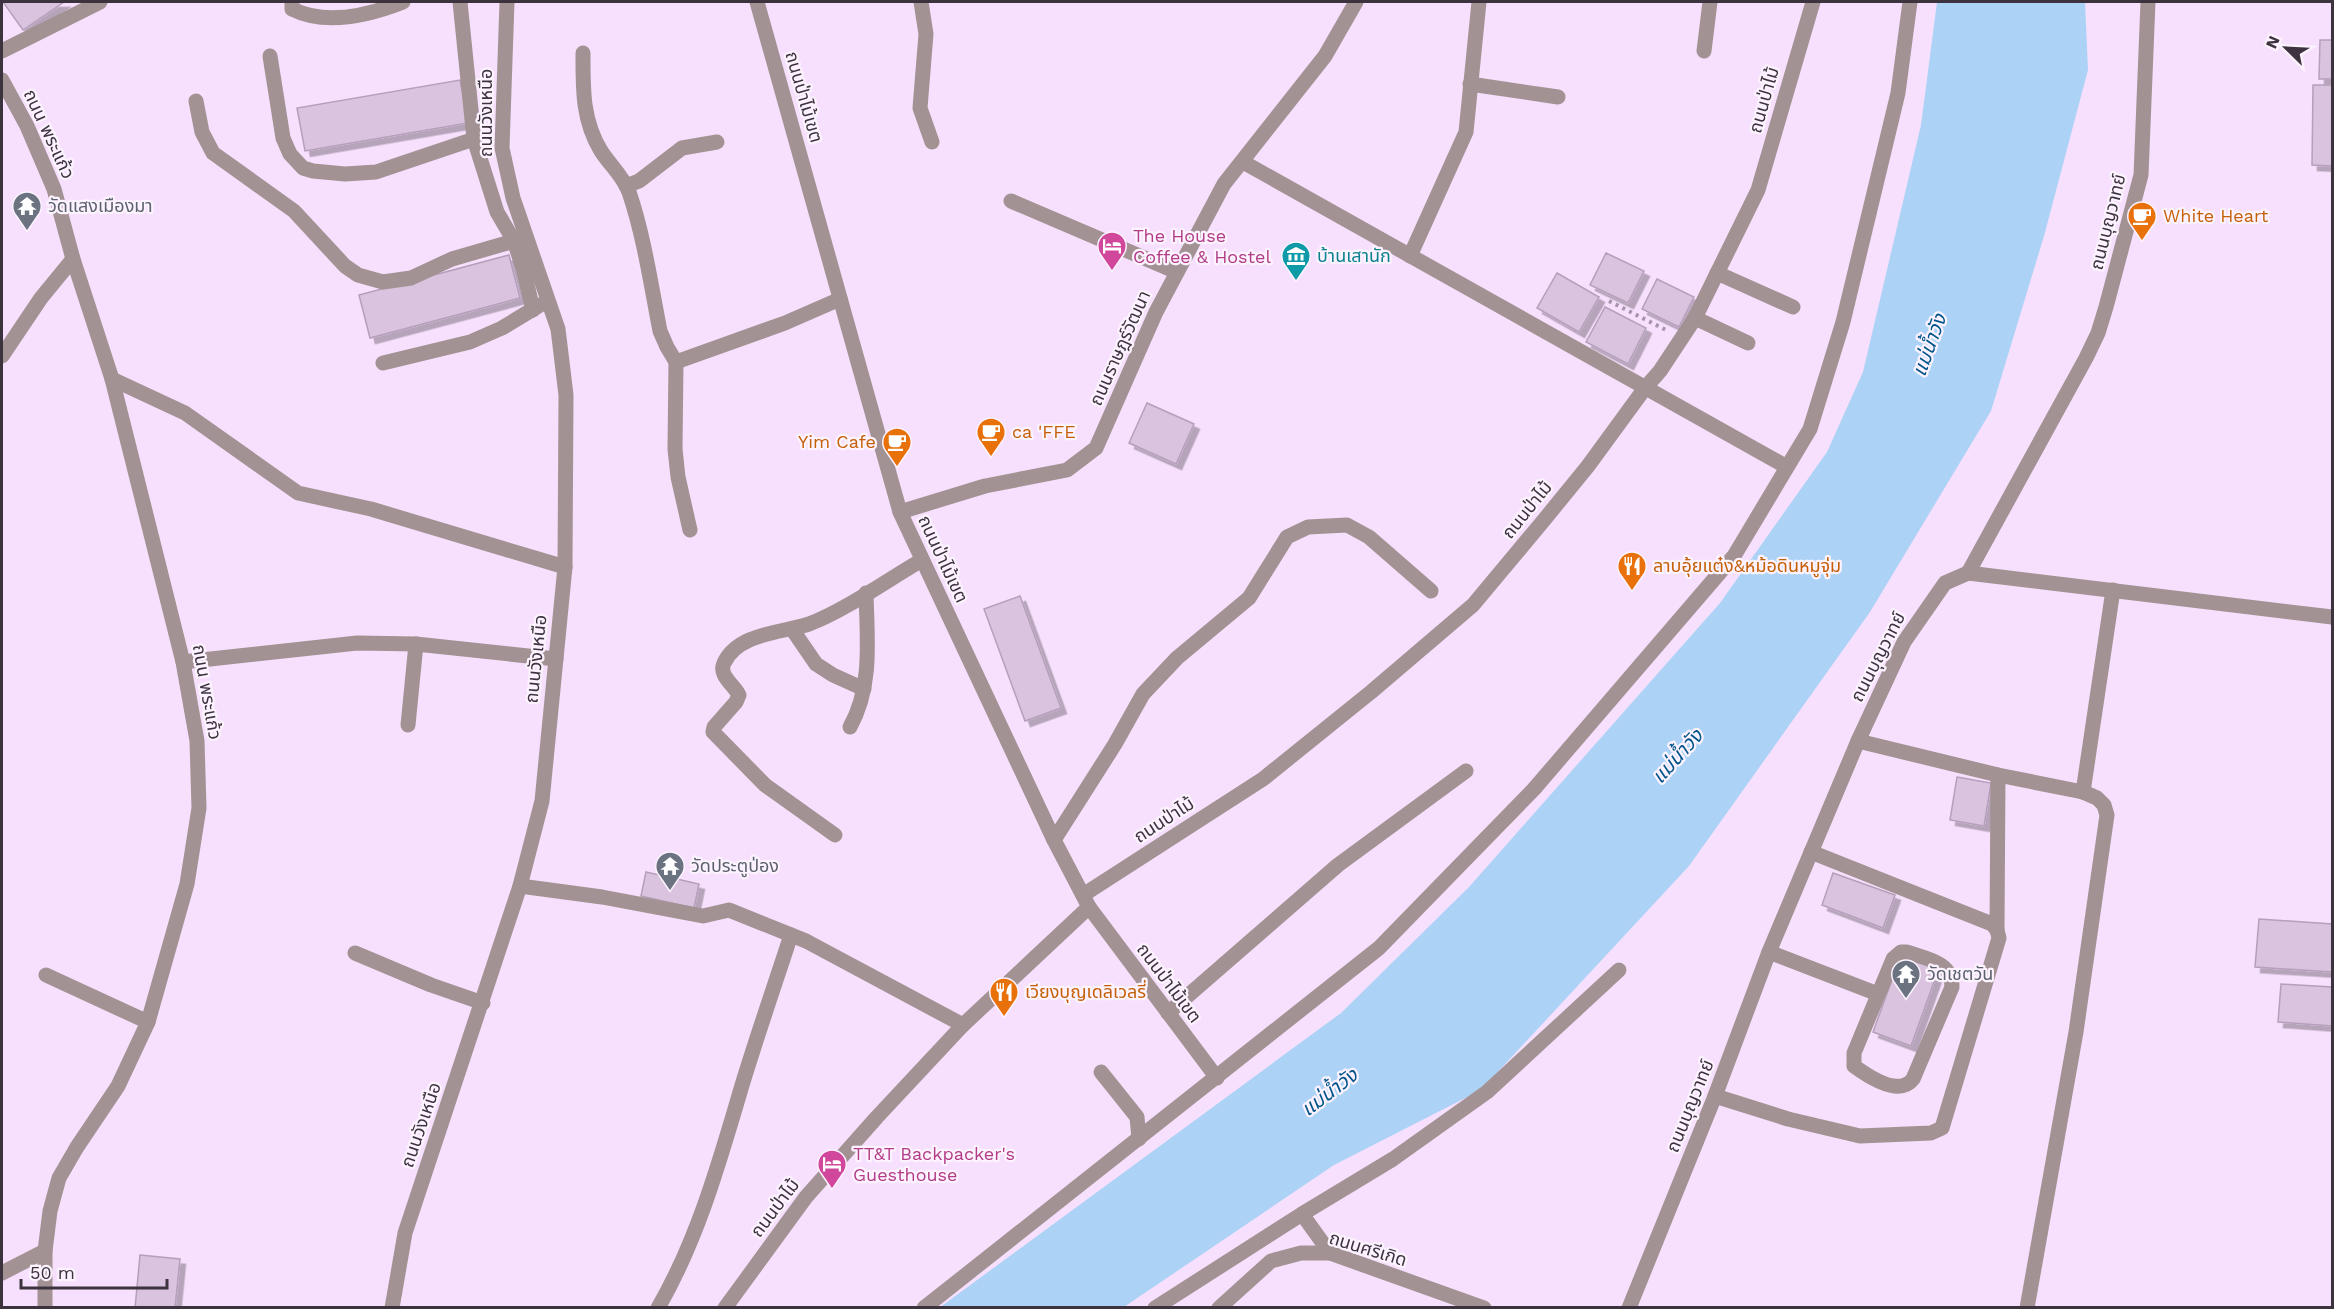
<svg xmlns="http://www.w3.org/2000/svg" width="2334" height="1309" viewBox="0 0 2334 1309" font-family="'Work Sans','Noto Sans Thai',sans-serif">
  <defs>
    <filter id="shadow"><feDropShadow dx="5.5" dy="5.5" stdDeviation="0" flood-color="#0004"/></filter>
  </defs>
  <rect width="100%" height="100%" fill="#f7e0fd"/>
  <!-- water -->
  <path fill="#acd3f6" d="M1937 2H2085L2088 70 2044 236 1991 411 1870 612 1689 866 1481 1090 1334 1165 1124 1307 939 1308 1341 1013 1469 887 1720 603 1827 452 1863 372 1921 125Z"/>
  <!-- building -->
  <g fill="#d9c3de" stroke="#b59fba" stroke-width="1.5" filter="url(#shadow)">
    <path d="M3 2H64L23 30Z"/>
    <path d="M2320 40H2332V79H2319Z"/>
    <path d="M460 80 468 123 305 151 297 108Z"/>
    <path d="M2313 85H2332V166L2312 165Z"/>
    <path d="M1606 253 1644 271 1628 303 1590 285Z"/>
    <path d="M509 255 520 298 370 338 359 295Z"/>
    <path d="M1557 273 1599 297 1579 332 1537 308Z"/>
    <path d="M1657 279 1694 297 1679 327 1642 309Z"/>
    <path d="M1605 307 1646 328 1628 364 1586 342Z"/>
    <path d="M1147 403 1194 424 1176 464 1129 443Z"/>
    <path d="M1020 596 1061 708 1025 721 984 609Z"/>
    <path d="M1957 777 1991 783 1984 826 1950 820Z"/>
    <path d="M646 872 699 884 694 908 641 896Z"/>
    <path d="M1833 873 1895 895 1883 928 1822 905Z"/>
    <path d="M2259 919 2332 924V972L2255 967Z"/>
    <path d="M1901 955 1939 968 1911 1046 1873 1032Z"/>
    <path d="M2281 984 2332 987V1026L2278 1022Z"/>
    <path d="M140 1255 180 1259 175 1308H135Z"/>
  </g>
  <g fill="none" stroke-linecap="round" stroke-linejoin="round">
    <!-- path -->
    <path stroke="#a796ab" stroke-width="4" stroke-dasharray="3 4.5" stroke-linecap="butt" d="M1609 301 1668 331"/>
    <!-- minor -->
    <g stroke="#a39293" stroke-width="15">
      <path d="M292 2V9C326 26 370 15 403 2"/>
      <path d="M460 2 474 139 497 212 514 241 524 271 533 310"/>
      <path d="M757 2 900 512 1054 840 1089 907 1217 1078"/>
      <path d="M921 2 926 34 920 108 932 142"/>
      <path d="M2 51 100 2"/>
      <path d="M1704 51 1710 2"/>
      <path d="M583 53C583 88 582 120 601 151 610 165 623 176 629 192 644 236 651 285 660 331L667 347 676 362 675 449 678 477 690 530"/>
      <path d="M270 56 283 138 290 154 303 168 313 171 345 174 376 172 474 139"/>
      <path d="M2 80 27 126 54 189 73 259 112 379 183 662 197 741 199 808 187 884 148 1022 118 1086 77 1147 59 1178 50 1211 45 1251V1308"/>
      <path d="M1470 84 1558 97"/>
      <path d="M196 101 202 132 213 153 294 211 345 266 358 275 383 282 411 278 452 259 514 241"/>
      <path d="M1243 162 1787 467"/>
      <path d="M626 186 639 181 682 148 717 142"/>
      <path d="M1011 201 1177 272"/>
      <path d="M1410 256 1466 132 1479 2"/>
      <path d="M1717 273 1793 307"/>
      <path d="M1695 318 1748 343"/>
      <path d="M2 356 41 298 73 259"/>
      <path d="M676 362 785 323 840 299"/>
      <path d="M383 363 470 342 502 328 540 305"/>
      <path d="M112 379 185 413 298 493 371 509 565 567"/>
      <path d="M900 512 985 486 1067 470 1096 448 1156 312 1224 184 1325 56 1356 2"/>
      <path d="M1968 573 2332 617"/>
      <path d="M792 629 816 664 833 675 864 689"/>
      <path d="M183 662 357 643 416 644 556 659"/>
      <path d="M408 725 416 644"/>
      <path d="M850 727C873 686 867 638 866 593"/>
      <path d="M1858 741 1998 775 2083 792 2097 798 2104 805 2107 815 2076 1032 2027 1308"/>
      <path d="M2083 792 2113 590"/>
      <path d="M835 835 765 785 713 732 714 727 736 702 739 695C734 685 718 675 724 663 738 633 781 633 809 624 844 611 889 579 922 560"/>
      <path d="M1054 840 1115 744 1143 694 1177 658 1249 598 1287 537 1308 527 1347 525 1369 537 1431 591"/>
      <path d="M1811 852 1992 924 1997 930"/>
      <path d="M520 886 602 897 703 916 729 910 806 941 963 1025"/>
      <path d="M1083 895 1263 779 1371 692 1473 605 1544 520 1588 466 1645 388 1660 371 1695 318 1758 190 1813 2"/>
      <path d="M1769 952 1878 994"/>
      <path d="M1901 952H1907C1927 959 1952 962 1952 987L1913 1079C1899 1097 1869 1077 1854 1066V1053L1893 959Z"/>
      <path d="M355 953 431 985 483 1003"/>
      <path d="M46 975 148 1022"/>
      <path d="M1168 1013 1338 865 1466 771"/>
      <path d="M1101 1072 1137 1117 1139 1139"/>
      <path d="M1715 1096 1788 1119 1860 1136 1931 1133 1942 1128 1999 938 1997 930 1998 775"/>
      <path d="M1330 1253 1302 1214 1393 1159 1487 1092 1619 970"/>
      <path d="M2 1273 45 1251"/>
      <path d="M392 1308 405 1233 520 886 542 801 565 567 566 395 558 329 513 198 502 148 507 2"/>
      <path d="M658 1308C699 1237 720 1159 743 1082 758 1033 775 984 791 935"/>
      <path d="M725 1308 806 1197 877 1117 963 1025 1089 907"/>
      <path d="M924 1308 1379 948 1534 789 1734 556 1810 429 1843 322 1898 93 1910 2"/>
      <path d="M1155 1308 1302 1214"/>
      <path d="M1219 1308 1271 1261 1301 1253H1330L1484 1308"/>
      <path d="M1629 1308 1715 1096 1769 952 1858 741 1904 642 1945 583 1968 573 2086 358 2098 333 2106 307 2141 175 2148 2"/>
    </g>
  </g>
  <!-- icons -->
  <defs>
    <g id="temple-pin" transform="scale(1.5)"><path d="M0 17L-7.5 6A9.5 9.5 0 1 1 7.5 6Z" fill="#6b7280" stroke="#fcf3ff"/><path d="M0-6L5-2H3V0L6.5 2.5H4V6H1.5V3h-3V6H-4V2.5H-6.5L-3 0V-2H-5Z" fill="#fff"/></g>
    <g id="cafe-pin" transform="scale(1.5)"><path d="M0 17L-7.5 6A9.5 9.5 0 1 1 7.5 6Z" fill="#e8710a" stroke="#fcf3ff"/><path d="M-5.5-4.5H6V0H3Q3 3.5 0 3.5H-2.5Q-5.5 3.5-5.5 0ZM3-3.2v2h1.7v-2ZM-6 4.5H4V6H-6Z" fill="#fff"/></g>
    <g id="hotel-pin" transform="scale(1.5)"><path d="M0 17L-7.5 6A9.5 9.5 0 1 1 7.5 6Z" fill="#d1479c" stroke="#fcf3ff"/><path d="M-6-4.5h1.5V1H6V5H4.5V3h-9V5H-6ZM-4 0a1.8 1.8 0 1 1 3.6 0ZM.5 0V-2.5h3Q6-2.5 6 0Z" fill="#fff"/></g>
    <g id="museum-pin" transform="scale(1.5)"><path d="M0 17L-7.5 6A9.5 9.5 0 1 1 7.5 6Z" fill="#0f9aa8" stroke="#fcf3ff"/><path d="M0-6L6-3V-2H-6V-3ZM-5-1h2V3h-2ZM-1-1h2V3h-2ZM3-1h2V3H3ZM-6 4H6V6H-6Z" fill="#fff"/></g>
    <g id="restaurant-pin" transform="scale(1.5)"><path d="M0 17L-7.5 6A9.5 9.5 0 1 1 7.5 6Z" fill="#e8710a" stroke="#fcf3ff"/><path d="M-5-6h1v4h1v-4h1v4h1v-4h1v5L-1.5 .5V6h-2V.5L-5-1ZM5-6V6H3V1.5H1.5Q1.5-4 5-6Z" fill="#fff"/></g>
  </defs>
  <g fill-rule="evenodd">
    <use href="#temple-pin" x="27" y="206"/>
    <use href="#cafe-pin" x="2142" y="216"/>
    <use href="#hotel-pin" x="1112" y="246"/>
    <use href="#museum-pin" x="1296" y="256"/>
    <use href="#cafe-pin" x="991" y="432"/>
    <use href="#cafe-pin" x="897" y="442"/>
    <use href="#restaurant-pin" x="1632" y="566"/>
    <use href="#temple-pin" x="670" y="866"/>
    <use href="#temple-pin" x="1906" y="974"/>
    <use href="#restaurant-pin" x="1004" y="992"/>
    <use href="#hotel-pin" x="832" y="1164"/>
  </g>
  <g text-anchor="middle" stroke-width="4.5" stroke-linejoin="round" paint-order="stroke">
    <!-- street labels -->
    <g font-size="18" fill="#3c333e" stroke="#fcf3ff">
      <text transform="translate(804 97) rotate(74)" y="6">ถนนป่าไม้เขต</text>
      <text transform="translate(1764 100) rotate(-74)" y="6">ถนนป่าไม้</text>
      <text transform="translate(486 113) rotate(-90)" y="6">ถนนวังเหนือ</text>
      <text transform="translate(49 134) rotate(65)" y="6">ถนน พระแก้ว</text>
      <text transform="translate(2108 222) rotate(-76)" y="6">ถนนบุญวาทย์</text>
      <text transform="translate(1120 348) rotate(-66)" y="6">ถนนราษฎร์วัฒนา</text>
      <text transform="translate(1527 510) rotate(-51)" y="6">ถนนป่าไม้</text>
      <text transform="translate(943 559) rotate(65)" y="6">ถนนป่าไม้เขต</text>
      <text transform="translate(1878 657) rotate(-63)" y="6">ถนนบุญวาทย์</text>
      <text transform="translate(536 659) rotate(-84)" y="6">ถนนวังเหนือ</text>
      <text transform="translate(207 692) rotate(80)" y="6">ถนน พระแก้ว</text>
      <text transform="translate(1164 820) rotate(-33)" y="6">ถนนป่าไม้</text>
      <text transform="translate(1169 983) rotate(53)" y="6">ถนนป่าไม้เขต</text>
      <text transform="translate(1690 1106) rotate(-68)" y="6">ถนนบุญวาทย์</text>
      <text transform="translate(421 1125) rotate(-71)" y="6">ถนนวังเหนือ</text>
      <text transform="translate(775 1208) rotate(-53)" y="6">ถนนป่าไม้</text>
      <text transform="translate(1368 1249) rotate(17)" y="6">ถนนศรีเกิด</text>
    </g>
    <!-- worship labels -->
    <g font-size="18" fill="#5b616d" stroke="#fcf3ff" text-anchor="start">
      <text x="48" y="212">วัดแสงเมืองมา</text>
      <text x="691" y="872">วัดประตูป่อง</text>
      <text x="1927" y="980">วัดเชตวัน</text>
    </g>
    <!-- food labels -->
    <g font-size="18" fill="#c56008" stroke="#fcf3ff" text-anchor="start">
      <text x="2163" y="222">White Heart</text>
      <text x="1012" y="438">ca 'FFE</text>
      <text x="876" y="448" text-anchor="end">Yim Cafe</text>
      <text x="1653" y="572">ลาบอุ้ยแต๋ง&amp;หม้อดินหมูจุ่ม</text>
      <text x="1025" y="998">เวียงบุญเดลิเวลรี่</text>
    </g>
    <!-- hotel labels -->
    <g font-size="18" fill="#b23c85" stroke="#fcf3ff" text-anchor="start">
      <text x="1133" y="242">The House<tspan x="1133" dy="21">Coffee &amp; Hostel</tspan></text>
      <text x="853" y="1160">TT&amp;T Backpacker's<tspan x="853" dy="21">Guesthouse</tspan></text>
    </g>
    <!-- culture labels -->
    <g font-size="18" fill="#0d838f" stroke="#fcf3ff" text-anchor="start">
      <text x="1317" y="262">บ้านเสานัก</text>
    </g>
    <!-- water labels -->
    <g font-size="20" font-style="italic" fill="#015589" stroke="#fcf3ff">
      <text transform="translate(1929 345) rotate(-70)" y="7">แม่น้ำวัง</text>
      <text transform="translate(1677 756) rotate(-48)" y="7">แม่น้ำวัง</text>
      <text transform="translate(1329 1092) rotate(-37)" y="7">แม่น้ำวัง</text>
    </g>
  </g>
  <!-- border -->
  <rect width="2334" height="1309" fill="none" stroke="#3c333e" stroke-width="6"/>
  <!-- north arrow -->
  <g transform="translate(2286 48) rotate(294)" stroke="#fcf3ff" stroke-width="4.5" paint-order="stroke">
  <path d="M0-4.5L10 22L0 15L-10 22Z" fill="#3c333e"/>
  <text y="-9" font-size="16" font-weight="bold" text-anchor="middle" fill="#3c333e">N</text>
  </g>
  <!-- scale -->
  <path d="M21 1279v9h146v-9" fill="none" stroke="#3c333e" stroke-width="3"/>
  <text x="30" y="1279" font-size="18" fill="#3c333e" stroke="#fcf3ff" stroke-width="4.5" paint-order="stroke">50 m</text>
</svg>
